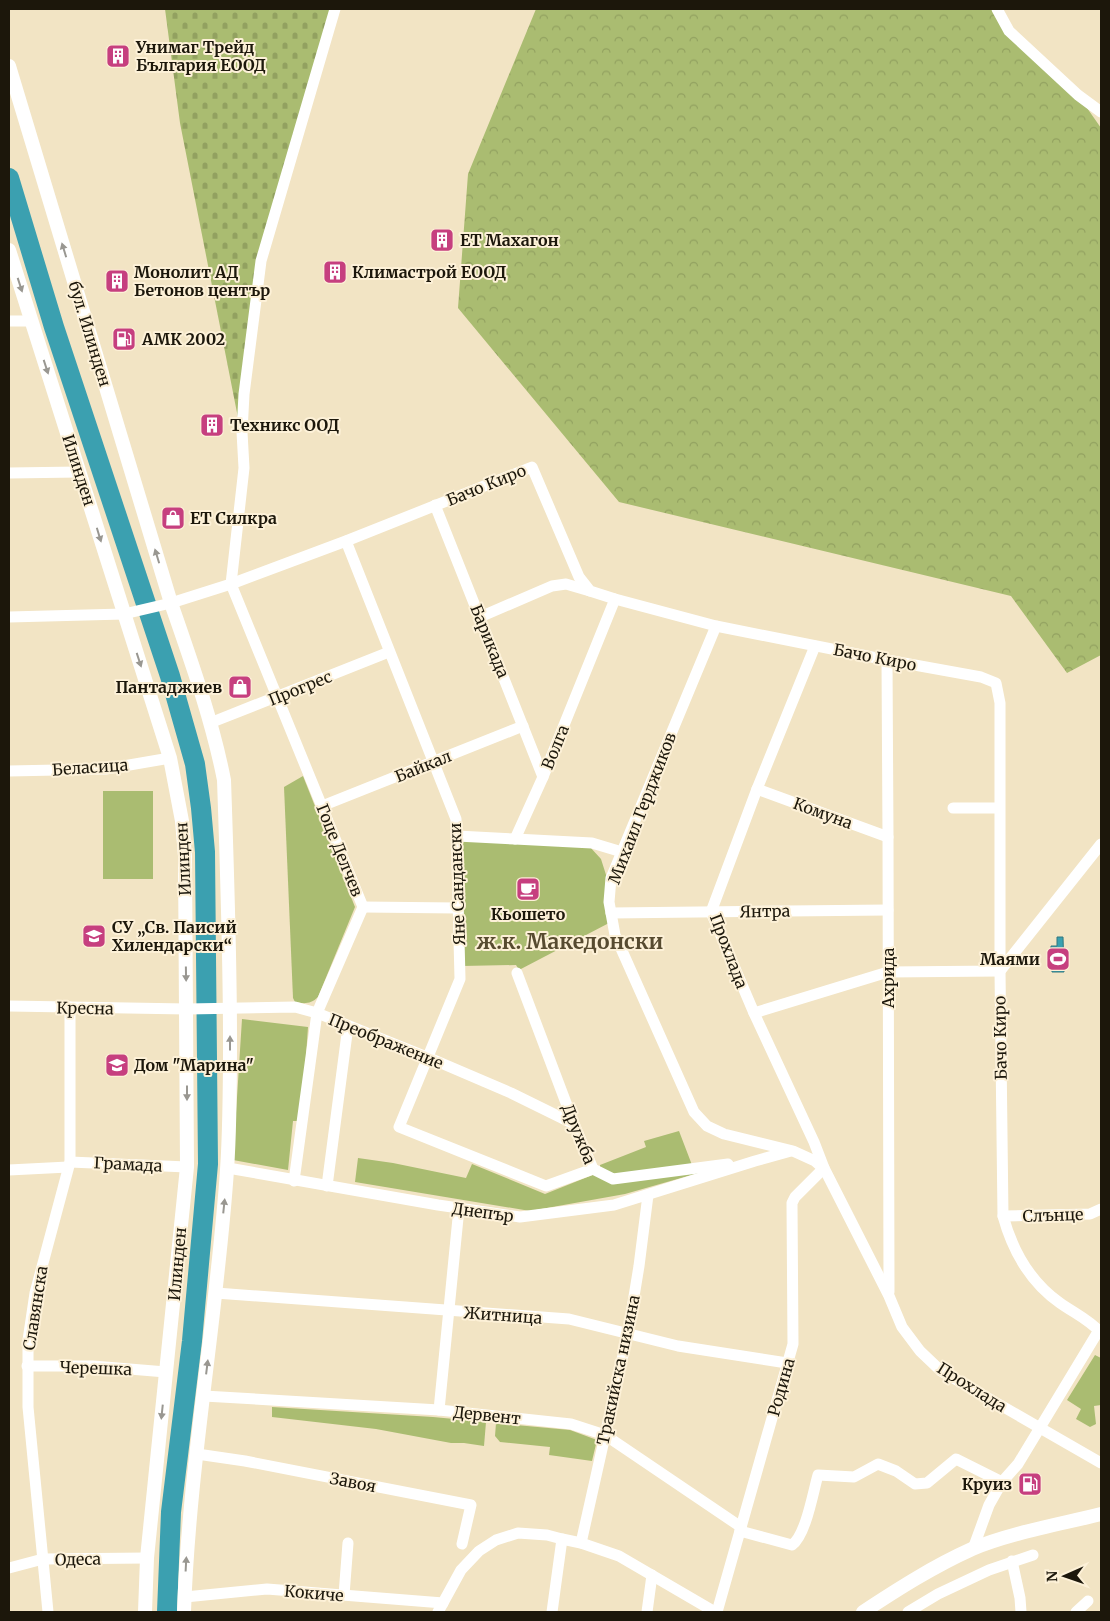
<svg xmlns="http://www.w3.org/2000/svg" width="1110" height="1621" viewBox="0 0 1110 1621" font-family="Merriweather,serif">
  <defs>
    <pattern id="forest-crowns" width="20" height="18" patternUnits="userSpaceOnUse" patternTransform="scale(1.25)"><rect width="20" height="18" fill="#aabc71"/><path d="M2 6a3 3 0 1 1 6 0M12 15a3 3 0 1 1 6 0" fill="none" stroke="#92a160"/></pattern>
    <pattern id="cemetery-stones" width="16" height="16" patternUnits="userSpaceOnUse" patternTransform="scale(1.25)"><rect width="16" height="16" fill="#aabc71"/><path d="M2 7V4a2 2 0 0 1 4 0v3zM10 15v-3a2 2 0 0 1 4 0v3z" fill="#92a160"/></pattern>
  </defs>
  <rect width="100%" height="100%" fill="#f2e4c4"/>
  <!-- forest -->
  <path fill="url(#forest-crowns)" d="M536 9H997L1009 31 1078 95 1101 128V655L1067 673 1011 596 619 502 458 308 468 174Z"/>
  <!-- cemetery -->
  <path fill="url(#cemetery-stones)" d="M165 9H335L261 261 240 428 180 123Z"/>
  <!-- park -->
  <g fill="#aabc71">
    <path d="M303 776 355 907 318 997C311 1004 304 1004 295 1002L293 998 284 787Z"/>
    <rect x="103" y="791" width="50" height="88"/>
    <path d="M459 838 590 847 601 859 607 878 609 923 519 970 516 965 462 966Z"/>
    <path d="M242 1019 308 1027 302 1115 299 1121H293L288 1170 233 1160Z"/>
    <path d="M679 1131 692 1165 616 1176 600 1167V1165L646 1147 644 1141Z"/>
    <path d="M358 1158 393 1163 466 1178 472 1164 545 1194 595 1174 603 1179 716 1168 625 1194 530 1211 355 1182Z"/>
    <path d="M1095 1355 1101 1358V1405L1094 1406 1096 1424 1090 1427 1076 1419 1081 1409 1067 1400Z"/>
    <path d="M272 1407 433 1417 486 1422 484 1446 464 1443H451L376 1429 272 1417Z"/>
    <path d="M496 1423 570 1430 597 1440 592 1461 549 1455 550 1447 500 1442 495 1436Z"/>
  </g>
  <!-- water -->
  <path fill="#3ba0b0" stroke="#32777e" d="M1057 937H1063L1064 972H1052L1051 946H1057Z"/>
  <g fill="none" stroke-linecap="round" stroke-linejoin="round">
    <!-- river -->
    <path stroke="#3ba0b0" stroke-width="20" d="M9 178 54 327 170 676 195 764 201 808 205 852 208 1164 192 1341 171 1512 167 1612"/>
    <!-- minor -->
    <g stroke="#fff" stroke-width="11">
      <path d="M997 9 1009 31 1078 95 1101 112"/>
      <path d="M9 321H31"/>
      <path d="M9 473 79 472"/>
      <path d="M435 505 543 777"/>
      <path d="M346 541 456 819 460 979 399 1127 546 1186 593 1169"/>
      <path d="M9 617 124 614 171 603 231 584 346 541 532 467 579 577 590 591 615 599 716 626 887 660 981 677 996 683 1000 703V971L1003 1216C1013 1252 1030 1282 1060 1303 1074 1313 1090 1320 1101 1333"/>
      <path d="M480 617 552 586 566 584 590 591"/>
      <path d="M716 626 611 878 609 902 615 935 694 1112 707 1126 724 1134 793 1151 815 1161 823 1168"/>
      <path d="M815 646 757 789 711 912 754 1013 814 1142 824 1168 889 1296 902 1327 920 1351 941 1371 1101 1463"/>
      <path d="M887 660 888 837 889 1292"/>
      <path d="M210 723 389 652"/>
      <path d="M9 771 106 769 170 758"/>
      <path d="M757 789 888 837"/>
      <path d="M322 806 523 726"/>
      <path d="M953 808H999"/>
      <path d="M457 836 515 839 543 777 615 599"/>
      <path d="M515 839 592 843 622 852"/>
      <path d="M363 907 457 908"/>
      <path d="M611 913 888 910"/>
      <path d="M517 973 574 1124 593 1169 613 1179 728 1164"/>
      <path d="M9 1006 187 1009 295 1007 317 1013 427 1057 511 1093 574 1124"/>
      <path d="M754 1013 888 972 1000 971 1101 844"/>
      <path d="M70 1162 187 1167"/>
      <path d="M228 1168 438 1205 520 1217 614 1205 755 1161 791 1151"/>
      <path d="M9 1170 68 1167"/>
      <path d="M294 1181 317 1013 363 907 231 584 244 468 242 432 244 394 261 261 335 9"/>
      <path d="M327 1186 348 1026"/>
      <path d="M1003 1216 1090 1214 1101 1209"/>
      <path d="M216 1293 569 1319 678 1346 787 1363"/>
      <path d="M27 1366H93L166 1372"/>
      <path d="M204 1396 439 1410 571 1424 605 1435 741 1527"/>
      <path d="M439 1410 459 1208"/>
      <path d="M197 1454 245 1461 471 1505 462 1544"/>
      <path d="M740 1531 792 1545C806 1535 813 1492 818 1475L854 1477 878 1464 896 1471 915 1484 927 1483 956 1459 1002 1482"/>
      <path d="M581 1543 628 1333 639 1266 648 1195"/>
      <path d="M973 1549 989 1505 1002 1482 1018 1464 1099 1330"/>
      <path d="M1012 1561 1020 1598 1021 1612"/>
      <path d="M9 1568 43 1559 147 1558"/>
      <path d="M344 1595 348 1543"/>
      <path d="M185 1597 267 1589 443 1603"/>
      <path d="M48 1612 28 1407V1340L35 1293 70 1162V1007"/>
      <path d="M438 1612 461 1570 479 1551 496 1540 518 1533 547 1535 562 1539 581 1543 619 1556 715 1612"/>
      <path d="M552 1612 562 1539"/>
      <path d="M647 1612 652 1575"/>
      <path d="M717 1612 793 1344 792 1203 795 1197 824 1168"/>
      <path d="M908 1612 938 1594 989 1570 1033 1555"/>
      <path d="M1076 1612 1088 1601"/>
    </g>
    <!-- major -->
    <g stroke="#fff" stroke-width="14">
      <path d="M9 66 171 603C191 661 212 719 224 780 227 866 230 953 230 1040 230 1083 230 1127 227 1170 217 1318 189 1464 184 1612"/>
      <path d="M9 250 170 758 182 821 185 856 187 1167 147 1558 145 1612"/>
      <path d="M863 1612C898 1589 934 1566 972 1549 1010 1533 1061 1524 1101 1514"/>
    </g>
  </g>
  <!-- one-way arrows -->
  <defs><path id="oneway-solid" d="M-6-.8H1V-3.2L6.5 0L1 3.2V.8H-6Z" transform="scale(1.25)"/></defs>
  <g fill="#999791">
    <use href="#oneway-solid" transform="translate(64 250) rotate(-107)"/>
    <use href="#oneway-solid" transform="translate(20 285) rotate(72)"/>
    <use href="#oneway-solid" transform="translate(46 367) rotate(72)"/>
    <use href="#oneway-solid" transform="translate(99 535) rotate(73)"/>
    <use href="#oneway-solid" transform="translate(157 556) rotate(-107)"/>
    <use href="#oneway-solid" transform="translate(139 660) rotate(72)"/>
    <use href="#oneway-solid" transform="translate(186 974) rotate(89)"/>
    <use href="#oneway-solid" transform="translate(230 1043) rotate(-90)"/>
    <use href="#oneway-solid" transform="translate(187 1093) rotate(90)"/>
    <use href="#oneway-solid" transform="translate(224 1206) rotate(-84)"/>
    <use href="#oneway-solid" transform="translate(207 1367) rotate(-83)"/>
    <use href="#oneway-solid" transform="translate(162 1412) rotate(96)"/>
    <use href="#oneway-solid" transform="translate(186 1564) rotate(-87)"/>
  </g>
  <!-- icons -->
  <defs>
    <g id="building-square" transform="scale(1.25)"><rect x="-9" y="-9" width="18" height="18" rx="4" fill="#c63f7f" stroke="#fdf1d8"/><path d="M-4-6H4V6H1V3H-1V6H-4ZM-2.5-4.3h1.7v1.8h-1.7ZM.8-4.3h1.7v1.8H.8ZM-2.5-1h1.7V.8h-1.7ZM.8-1h1.7V.8H.8Z" fill="#fff"/></g>
    <g id="fuel-square" transform="scale(1.25)"><rect x="-9" y="-9" width="18" height="18" rx="4" fill="#c63f7f" stroke="#fdf1d8"/><path d="M-5.5-6h7V0h2V4h1.3V-2.5L3-4.5l.8-.8L6-3V5H2.5V1h-1V6h-7ZM-4.2-4.7v3.2H.2V-4.7Z" fill="#fff"/></g>
    <g id="shop-square" transform="scale(1.25)"><rect x="-9" y="-9" width="18" height="18" rx="4" fill="#c63f7f" stroke="#fdf1d8"/><path d="M-5-2.5h2.3a2.7 3.5 0 0 1 5.4 0H5L5.5 6h-11ZM-1.5-2.5h3a1.5 2.3 0 0 0-3 0Z" fill="#fff"/></g>
    <g id="cafe-square" transform="scale(1.25)"><rect x="-9" y="-9" width="18" height="18" rx="4" fill="#c63f7f" stroke="#fdf1d8"/><path d="M-5.5-4.5H6V0H3Q3 3.5 0 3.5H-2.5Q-5.5 3.5-5.5 0ZM3-3.2v2h1.7v-2ZM-6 4.5H4V6H-6Z" fill="#fff"/></g>
    <g id="school-square" transform="scale(1.25)"><rect x="-9" y="-9" width="18" height="18" rx="4" fill="#c63f7f" stroke="#fdf1d8"/><path d="M0-5L7-2L0 1L-7-2ZM-4 1L0 2.5L4 1V4Q0 6-4 4Z" fill="#fff"/></g>
    <g id="stadium-square" transform="scale(1.25)"><rect x="-9" y="-9" width="18" height="18" rx="4" fill="#c63f7f" stroke="#fdf1d8"/><path d="M0-5a6.5 5 0 1 0 0 10a6.5 5 0 1 0 0-10ZM-3.5-1.8h7v3.6h-7Z" fill="#fff"/></g>
  </defs>
  <g fill-rule="evenodd">
    <use href="#building-square" x="118" y="56"/>
    <use href="#building-square" x="442" y="240"/>
    <use href="#building-square" x="335" y="272"/>
    <use href="#building-square" x="117" y="281"/>
    <use href="#fuel-square" x="124" y="339"/>
    <use href="#building-square" x="212" y="425"/>
    <use href="#shop-square" x="173" y="518"/>
    <use href="#shop-square" x="240" y="687"/>
    <use href="#cafe-square" x="528" y="889"/>
    <use href="#school-square" x="94" y="936"/>
    <use href="#stadium-square" x="1058" y="959"/>
    <use href="#school-square" x="117" y="1065"/>
    <use href="#fuel-square" x="1030" y="1484"/>
  </g>
  <g text-anchor="middle" stroke-width="4" stroke-linejoin="round" paint-order="stroke">
    <!-- poi labels -->
    <g font-size="16" font-weight="bold" fill="#1c170b" stroke="#fdf1d8" text-anchor="start">
      <text x="136" y="53">Унимаг Трейд<tspan x="136" dy="18">България ЕООД</tspan></text>
      <text x="460" y="246">ЕТ Махагон</text>
      <text x="134" y="278">Монолит АД<tspan x="134" dy="18">Бетонов център</tspan></text>
      <text x="352" y="278">Климастрой ЕООД</text>
      <text x="142" y="345">АМК 2002</text>
      <text x="230" y="431">Техникс ООД</text>
      <text x="190" y="524">ЕТ Силкра</text>
      <text x="222" y="693" text-anchor="end">Пантаджиев</text>
      <text x="528" y="920" text-anchor="middle">Кьошето</text>
      <text x="112" y="933">СУ „Св. Паисий<tspan x="112" dy="18">Хилендарски“</tspan></text>
      <text x="1040" y="965" text-anchor="end">Маями</text>
      <text x="134" y="1071">Дом "Марина"</text>
      <text x="1012" y="1490" text-anchor="end">Круиз</text>
    </g>
    <!-- street labels -->
    <g font-size="16" fill="#1c170b" stroke="#fdf1d8">
      <text transform="translate(90 334) rotate(73)" y="6">бул. Илинден</text>
      <text transform="translate(79 470) rotate(72)" y="6">Илинден</text>
      <text transform="translate(486 485) rotate(-22)" y="6">Бачо Киро</text>
      <text transform="translate(490 641) rotate(68)" y="6">Барикада</text>
      <text transform="translate(875 657) rotate(11)" y="6">Бачо Киро</text>
      <text transform="translate(300 688) rotate(-22)" y="6">Прогрес</text>
      <text transform="translate(555 747) rotate(-68)" y="6">Волга</text>
      <text transform="translate(423 766) rotate(-22)" y="6">Байкал</text>
      <text transform="translate(90 767) rotate(-4)" y="6">Беласица</text>
      <text transform="translate(642 808) rotate(-69)" y="6">Михаил Герджиков</text>
      <text transform="translate(823 813) rotate(20)" y="6">Комуна</text>
      <text transform="translate(340 850) rotate(68)" y="6">Гоце Делчев</text>
      <text transform="translate(183 859) rotate(-93)" y="6">Илинден</text>
      <text transform="translate(457 884) rotate(-92)" y="6">Яне Сандански</text>
      <text transform="translate(765 911) rotate(-1)" y="6">Янтра</text>
      <text transform="translate(729 951) rotate(69)" y="6">Прохлада</text>
      <text transform="translate(888 978) rotate(-90)" y="6">Ахрида</text>
      <text transform="translate(85 1008) rotate(1)" y="6">Кресна</text>
      <text transform="translate(1000 1038) rotate(-91)" y="6">Бачо Киро</text>
      <text transform="translate(386 1041) rotate(22)" y="6">Преображение</text>
      <text transform="translate(579 1134) rotate(68)" y="6">Дружба</text>
      <text transform="translate(128 1164) rotate(3)" y="6">Грамада</text>
      <text transform="translate(483 1212) rotate(8)" y="6">Днепър</text>
      <text transform="translate(1053 1215) rotate(-2)" y="6">Слънце</text>
      <text transform="translate(177 1264) rotate(-85)" y="6">Илинден</text>
      <text transform="translate(35 1308) rotate(-81)" y="6">Славянска</text>
      <text transform="translate(503 1315) rotate(4)" y="6">Житница</text>
      <text transform="translate(96 1368) rotate(2)" y="6">Черешка</text>
      <text transform="translate(618 1370) rotate(-78)" y="6">Тракийска низина</text>
      <text transform="translate(781 1387) rotate(-74)" y="6">Родина</text>
      <text transform="translate(972 1387) rotate(32)" y="6">Прохлада</text>
      <text transform="translate(487 1415) rotate(6)" y="6">Дервент</text>
      <text transform="translate(353 1482) rotate(11)" y="6">Завоя</text>
      <text transform="translate(78 1559) rotate(-1)" y="6">Одеса</text>
      <text transform="translate(314 1593) rotate(5)" y="6">Кокиче</text>
    </g>
    <!-- district labels -->
    <g font-size="21" font-weight="bold" fill="#574b30" stroke="#fdf1d8">
      <text x="570" y="949">ж.к. Македонски</text>
    </g>
  </g>
  <!-- border -->
  <rect width="1110" height="1621" fill="none" stroke="#1c170b" stroke-width="20"/>
  <!-- north arrow -->
  <g transform="translate(1065 1576) rotate(268)" stroke="#fdf1d8" stroke-width="4" paint-order="stroke">
  <path d="M0-4L9 19L0 12L-9 19Z" fill="#1c170b"/>
  <text y="-8" font-size="14" font-weight="bold" text-anchor="middle" fill="#1c170b">N</text>
  </g>
</svg>
